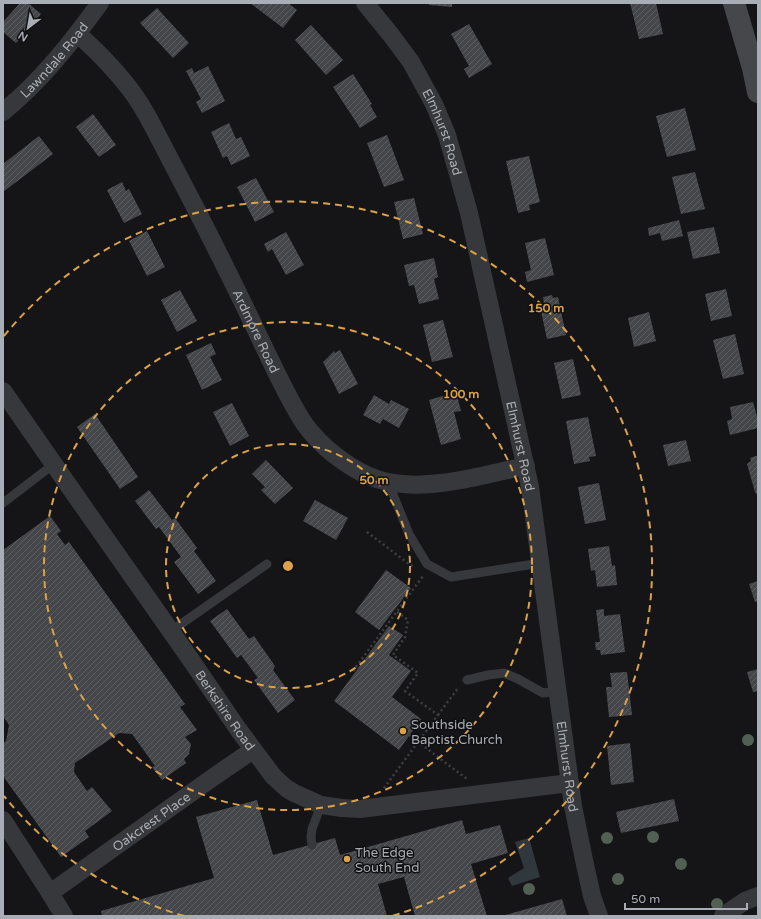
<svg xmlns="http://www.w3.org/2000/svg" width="761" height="919" viewBox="0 0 761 919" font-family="'Varela Round',sans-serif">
  <defs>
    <pattern id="building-hatch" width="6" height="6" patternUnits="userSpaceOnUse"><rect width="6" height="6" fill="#444649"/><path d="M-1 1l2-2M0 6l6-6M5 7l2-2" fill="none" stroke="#5c5e61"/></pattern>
  </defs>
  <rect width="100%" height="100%" fill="#151517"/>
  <!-- water -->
  <path fill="#30383e" d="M529 838 540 877 512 886 508 878 524 868 515 842Z"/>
  <!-- building -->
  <g fill="url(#building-hatch)">
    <path d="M20 3H28L41 14 16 43 3 32V22Z"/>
    <path d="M250 3H288L297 10 283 28Z"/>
    <path d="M429 3H452V7L429 5Z"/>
    <path d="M630 3H656L663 34 639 39Z"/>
    <path d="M157 8 189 43 173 58 140 23Z"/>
    <path d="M469 24 492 64 469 78 464 69 469 66 451 34Z"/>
    <path d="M311 25 343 60 326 75 295 40Z"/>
    <path d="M208 66 225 101 202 113 196 102 201 99 186 71 192 68 194 73Z"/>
    <path d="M353 74 372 104 370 105 377 117 360 128 333 87Z"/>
    <path d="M685 108 696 150 667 157 656 116Z"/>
    <path d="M93 114 116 145 99 157 76 127Z"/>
    <path d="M229 123 236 139 241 137 250 156 231 165 227 156 223 158 211 132Z"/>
    <path d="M387 135 404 180 384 187 367 143Z"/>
    <path d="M39 136 53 154 3 192V164Z"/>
    <path d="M529 156 540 202 529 205 530 210 518 213 506 161Z"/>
    <path d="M695 172 705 209 681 214 672 177Z"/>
    <path d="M256 178 274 212 255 222 237 187Z"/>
    <path d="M122 182 126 191 129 189 142 214 124 223 107 190Z"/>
    <path d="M414 198 423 234 403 239 394 202Z"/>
    <path d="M679 220 683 236 662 241 660 233 649 236 648 228Z"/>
    <path d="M714 227 720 253 693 259 687 232Z"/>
    <path d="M147 231 165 267 147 276 129 241Z"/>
    <path d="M286 232 304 265 286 275 272 249 268 252 264 244Z"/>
    <path d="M545 238 554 275 527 282 525 272 531 270 525 243Z"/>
    <path d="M434 258 438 277 434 279 439 299 419 304 414 285 409 286 404 265Z"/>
    <path d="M726 289 732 316 711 321 705 294Z"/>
    <path d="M180 290 197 321 177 332 161 300Z"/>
    <path d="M552 295 553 298 558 297 566 335 547 339 541 311H545L543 297Z"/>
    <path d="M649 312 656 341 634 347 628 318Z"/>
    <path d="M443 320 453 357 432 362 423 325Z"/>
    <path d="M735 334 744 374 723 379 713 340Z"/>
    <path d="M211 343 216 354 210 357 222 380 202 390 186 355Z"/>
    <path d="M340 350 358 384 339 394 323 362 334 351 335 353Z"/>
    <path d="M573 359 581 395 562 399 554 363Z"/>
    <path d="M456 392 461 411 454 412 461 439 441 445 429 400Z"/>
    <path d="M374 395 389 404 391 400 409 409 399 428 383 419 380 424 363 415Z"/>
    <path d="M753 402 758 420V428L730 435 727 421 732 419 730 407Z"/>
    <path d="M232 403 249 436 230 446 213 412Z"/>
    <path d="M95 414 138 477 120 489 77 427Z"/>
    <path d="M588 417 596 456 589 457 590 461 574 464 566 421Z"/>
    <path d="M686 440 691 461 668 466 663 445Z"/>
    <path d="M756 456H758V496L755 492 747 464 751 461 750 458Z"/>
    <path d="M266 460 293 488 275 504 261 490 265 487 252 474Z"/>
    <path d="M599 483 606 520 585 524 578 487Z"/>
    <path d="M149 490 172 520 175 518 197 548 194 551 216 581 198 594 174 562 181 557 159 527 156 529 135 501Z"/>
    <path d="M315 500 348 518 336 540 303 521Z"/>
    <path d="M50 516 61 531 57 534 65 545 69 542 185 704 180 707 197 730 185 737 191 744 189 754 184 759 186 763 162 780 152 767 155 766 132 734 119 733 75 763 74 772 87 791 92 787 112 811 85 831 89 837 61 857 3 776V743L6 741 9 725 3 716V550Z"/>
    <path d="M609 546 612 566 615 565 617 585 597 587 595 570 591 571 588 549Z"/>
    <path d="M386 570 411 588 379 630 355 612Z"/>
    <path d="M758 581V601L755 602 749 584Z"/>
    <path d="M227 609 249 639 254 636 275 666 273 670 295 700 278 713 254 680 258 678 241 655 237 658 210 621Z"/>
    <path d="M604 609V616L620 614 625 652 601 655 600 650H596L595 642H600L596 610Z"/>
    <path d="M389 626 403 635 389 655 411 671 392 697 421 719 399 750 334 701Z"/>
    <path d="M758 669V691L753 692 747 672Z"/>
    <path d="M627 672 632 715 609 717 606 687H612L610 673Z"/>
    <path d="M630 743 634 782 611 785 607 746Z"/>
    <path d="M674 799 679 821 621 833 616 812Z"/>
    <path d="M257 800 273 855 335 838 340 855 462 820 466 834 500 825 508 853 471 864 487 916H415L404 877 378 884 387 916H102L101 911 214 878 196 817Z"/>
    <path d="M562 899 567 916H502Z"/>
  </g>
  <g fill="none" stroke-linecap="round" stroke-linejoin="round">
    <!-- path -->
    <g stroke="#3d3f42" stroke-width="2.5" stroke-dasharray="2 3" stroke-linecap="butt">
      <path d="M367 532 413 567"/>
      <path d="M353 671 423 576"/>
      <path d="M438 715 458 688"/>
      <path d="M409 735 467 779"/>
      <path d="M384 788 438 715 405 691 418 673 393 655 405 637 408 620 397 612"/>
    </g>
    <!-- lane -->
    <g stroke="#37383b" stroke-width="9">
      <path d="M388 482 409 534 427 564 451 577 541 563"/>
      <path d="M3 503 54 464"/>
      <path d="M171 631 267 564"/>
      <path d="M467 680 488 675 504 673 518 679 543 693 558 691"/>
      <path d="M312 845 311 837 312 829 321 805"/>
    </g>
    <!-- street -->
    <g stroke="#37383b" stroke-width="18">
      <path id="s1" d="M365 3 391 35 411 62 434 104 447 135 469 213 530 487 573 806 584 860 592 896 599 916"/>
      <path id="s2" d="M78 34C99 53 118 72 135 96 144 109 152 124 159 138 171 161 183 184 195 207 215 246 235 286 254 326 266 351 278 377 291 401 297 412 302 422 310 431 327 452 360 477 388 482 432 491 482 475 526 466"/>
      <path id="s3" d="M3 112C41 81 71 43 100 3"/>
      <path id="s4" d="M3 391 78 499 191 660 238 729 273 776 286 788 294 793 321 805 342 808 360 809 570 783"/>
      <path d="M3 820 50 893 64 916"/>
      <path id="s5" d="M50 893 215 776 253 750"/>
      <path d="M723 916 745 901 758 896"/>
    </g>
    <!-- secondary -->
    <path stroke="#45474b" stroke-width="22" d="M734 3 753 68 758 92"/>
  </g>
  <!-- trees -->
  <g fill="#516052">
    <circle cx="748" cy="740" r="6"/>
    <circle cx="653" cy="837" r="6"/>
    <circle cx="607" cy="838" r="6"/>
    <circle cx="681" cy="864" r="6"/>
    <circle cx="618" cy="879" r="6"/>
    <circle cx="529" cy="889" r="6"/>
    <circle cx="717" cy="904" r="6"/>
  </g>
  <!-- distance rings -->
  <g fill="none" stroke="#dca249" stroke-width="2" stroke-dasharray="7 5">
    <circle cx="288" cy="566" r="122"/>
    <circle cx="288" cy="566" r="244"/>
    <path d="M184 916A365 365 0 0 1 4 796M4 336A365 365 0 1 1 392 916"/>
  </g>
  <!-- markers -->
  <g fill="#dca249" stroke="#101012" stroke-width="1.5">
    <circle cx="403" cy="731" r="4"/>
    <circle cx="347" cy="859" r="4"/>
  </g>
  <g text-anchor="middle" stroke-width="3" stroke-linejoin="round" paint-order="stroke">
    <!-- street labels -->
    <g font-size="13" fill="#a9adb5" stroke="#101012">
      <text dy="5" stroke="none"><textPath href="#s3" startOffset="73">Lawndale Road</textPath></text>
      <text dy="5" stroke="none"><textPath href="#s1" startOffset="152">Elmhurst Road</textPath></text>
      <text dy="5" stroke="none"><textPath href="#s2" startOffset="349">Ardmore Road</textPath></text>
      <text dy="5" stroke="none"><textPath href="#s1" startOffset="476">Elmhurst Road</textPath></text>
      <text dy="5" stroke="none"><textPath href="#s4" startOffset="389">Berkshire Road</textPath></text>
      <text dy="5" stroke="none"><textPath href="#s1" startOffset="800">Elmhurst Road</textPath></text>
      <text dy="5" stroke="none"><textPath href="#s5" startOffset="124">Oakcrest Place</textPath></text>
    </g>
    <!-- poi labels -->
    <g font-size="13" fill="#a9adb5" stroke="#101012" text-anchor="start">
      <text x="411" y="729">Southside<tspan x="411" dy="15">Baptist Church</tspan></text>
      <text x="355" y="857">The Edge<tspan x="355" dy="15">South End</tspan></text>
    </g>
  </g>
  <circle cx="288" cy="566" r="6" fill="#dca249" stroke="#101012" stroke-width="2"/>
  <g font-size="12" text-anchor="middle" font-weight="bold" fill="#dca249" stroke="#101012" stroke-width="3" stroke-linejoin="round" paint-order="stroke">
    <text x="546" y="312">150 m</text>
    <text x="461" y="398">100 m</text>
    <text x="374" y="484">50 m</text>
  </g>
  <!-- border -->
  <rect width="761" height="919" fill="none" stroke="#a9adb5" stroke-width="8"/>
  <!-- north arrow -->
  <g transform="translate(28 28) rotate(211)" stroke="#101012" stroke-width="3" paint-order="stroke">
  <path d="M0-3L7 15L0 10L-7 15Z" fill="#a9adb5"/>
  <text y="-6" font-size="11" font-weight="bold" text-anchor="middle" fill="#a9adb5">N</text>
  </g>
  <!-- scale -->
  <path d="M625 903v6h122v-6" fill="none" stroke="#a9adb5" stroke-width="2"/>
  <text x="631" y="903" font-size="12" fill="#a9adb5" stroke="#101012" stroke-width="3" paint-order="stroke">50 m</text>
</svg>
